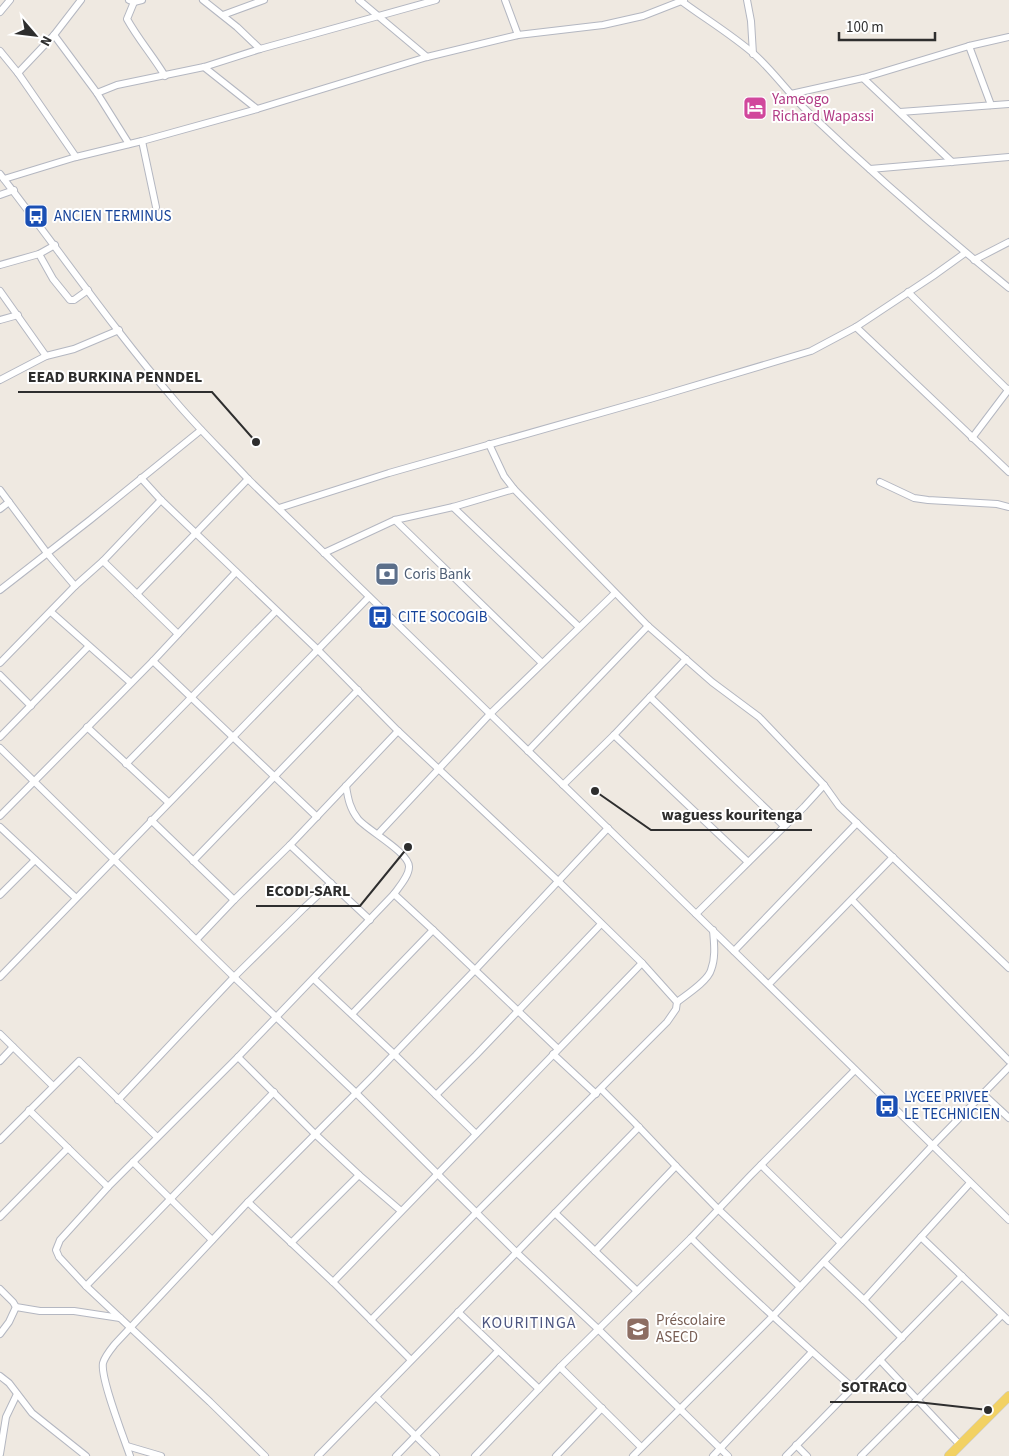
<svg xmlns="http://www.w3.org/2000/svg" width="1009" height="1456" viewBox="0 0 1009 1456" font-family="'Source Sans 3',sans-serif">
  <rect width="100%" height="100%" fill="#efe9e1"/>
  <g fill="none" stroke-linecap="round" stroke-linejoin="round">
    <!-- minor casing -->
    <g stroke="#b4b7c1" stroke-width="8">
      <g id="minor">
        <path d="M129 0 134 2 142 0"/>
        <path d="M203 0 237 27 260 49"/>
        <path d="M359 0 427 57"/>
        <path d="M505 0 518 35"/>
        <path d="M680 0C704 18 731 34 754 54 774 72 789 94 808 112 873 174 940 232 1009 288"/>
        <path d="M747 0 751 21 753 54"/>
        <path d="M134 2 127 19C138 39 153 56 165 76"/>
        <path d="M0 12 10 0"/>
        <path d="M223 15 264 0"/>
        <path d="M54 35 97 93 129 144"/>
        <path d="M969 46 991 105"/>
        <path d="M0 51 18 73 76 157"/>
        <path d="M204 67 257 109"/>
        <path d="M18 73 54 35 81 0"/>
        <path d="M863 78 952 162"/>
        <path d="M97 93 117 85 204 67 260 49 436 0"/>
        <path d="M791 94 863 78 969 46 1009 37"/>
        <path d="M900 112 1009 104"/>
        <path d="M142 141 156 207"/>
        <path d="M870 169 1009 157"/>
        <path d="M0 174C58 249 114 330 176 402 199 429 224 453 248 479L655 874 1009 1220"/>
        <path d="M4 179 76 157 142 141 257 109 427 57 518 35 603 25 643 16 684 0"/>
        <path d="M0 195 14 190"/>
        <path d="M39 254 53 279 70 300H74L88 290"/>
        <path d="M974 260 1009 242"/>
        <path d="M0 265 39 254 55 245"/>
        <path d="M0 291 46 356"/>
        <path d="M908 292 1008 390"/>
        <path d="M0 320 18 315"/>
        <path d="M856 327 1009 472"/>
        <path d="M0 380 46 356 74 349 119 330"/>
        <path d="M972 438 1009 389"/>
        <path d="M489 444 504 476 514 489 648 626 712 682 759 717 824 785 839 806 1009 968"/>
        <path d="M141 478 161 500 318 650 398 731 558 881 642 963 677 1002 676 1009 667 1022 476 1213 371 1320"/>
        <path d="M880 482 914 498 928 500 997 504 1009 507"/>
        <path d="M0 490 47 553 75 586"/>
        <path d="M453 507 579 627"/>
        <path d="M279 508 389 473 650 399 811 351 856 327 933 276 965 253"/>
        <path d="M0 509 9 502"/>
        <path d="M395 520 542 663"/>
        <path d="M324 553 395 520 453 507 514 489"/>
        <path d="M103 561 178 634"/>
        <path d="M0 590 90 520 201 430"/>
        <path d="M137 594 248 479"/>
        <path d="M51 612 130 682"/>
        <path d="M153 661 317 817"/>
        <path d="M0 663 75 586 103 561 161 500"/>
        <path d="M0 675 31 706"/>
        <path d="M650 697 784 826"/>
        <path d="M87 727 168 802"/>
        <path d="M614 735 748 862"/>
        <path d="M0 737 88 647"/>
        <path d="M0 748 234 977 356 1093 516 1252 598 1329 728 1456"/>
        <path d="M528 751 648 626"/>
        <path d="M126 764 276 611"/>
        <path d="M563 785 614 735 686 659"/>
        <path d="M346 786C348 799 350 809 358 819 367 830 410 853 409 867 409 876 399 887 394 894L433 930 558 1049"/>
        <path d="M0 816 153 661 236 572"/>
        <path d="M151 820 234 900"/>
        <path d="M0 827 76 898"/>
        <path d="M378 834 490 714 615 593"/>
        <path d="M290 845 370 920"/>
        <path d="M193 861 358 690"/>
        <path d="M0 895 35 860"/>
        <path d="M852 900 1009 1061"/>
        <path d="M696 914 804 807 824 785"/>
        <path d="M197 939 234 900 290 845 398 731"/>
        <path d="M734 951 857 823"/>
        <path d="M0 977 369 597"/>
        <path d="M314 979 394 1054 476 1134"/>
        <path d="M769 984 893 857"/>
        <path d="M677 1002C686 995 708 981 711 970 716 957 714 943 713 930"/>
        <path d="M352 1014 433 930"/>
        <path d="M0 1034 53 1086"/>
        <path d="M553 1054 596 1094"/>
        <path d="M238 1057 315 1134 359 1175 401 1211"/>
        <path d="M0 1061 13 1047"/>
        <path d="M601 1089 634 1122 676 1166"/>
        <path d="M983 1094 1009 1118"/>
        <path d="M436 1095 476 1055 601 924"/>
        <path d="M118 1100 234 977 304 908 331 883"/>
        <path d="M29 1110 108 1187"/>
        <path d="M0 1140 79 1061 157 1137"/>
        <path d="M133 1162 212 1240"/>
        <path d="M761 1165 841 1243"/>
        <path d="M970 1183 921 1237 1009 1321"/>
        <path d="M248 1202 333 1282 411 1360"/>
        <path d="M555 1213 637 1291"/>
        <path d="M0 1217 68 1148"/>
        <path d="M691 1238C743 1290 798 1339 853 1388"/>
        <path d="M291 1243 359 1175"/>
        <path d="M595 1251 676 1166 718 1209 800 1287"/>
        <path d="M824 1262 864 1300"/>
        <path d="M333 1282 642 963"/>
        <path d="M86 1286 274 1092"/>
        <path d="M0 1289 13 1302 16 1307 40 1311H74L120 1318"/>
        <path d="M458 1312 539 1389"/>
        <path d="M0 1334 9 1322 16 1307"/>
        <path d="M902 1338 864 1300 921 1237"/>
        <path d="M880 1360 960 1445"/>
        <path d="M560 1367 641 1447"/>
        <path d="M0 1376 9 1383 32 1413 86 1456"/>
        <path d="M376 1397 436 1456"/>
        <path d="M796 1445 807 1456"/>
        <path d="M127 1446 161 1456"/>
        <path d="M0 1454 6 1417 17 1394"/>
        <path d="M130 1456C124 1438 100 1378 103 1363 105 1356 111 1349 115 1344L248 1202 372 1077 475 970 608 828"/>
        <path d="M265 1456 210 1402 86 1286 59 1257 56 1250 60 1240 108 1187 238 1057 394 894"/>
        <path d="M318 1456 639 1127"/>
        <path d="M396 1456 498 1351"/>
        <path d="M475 1456 560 1367 691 1238 750 1176 855 1070"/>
        <path d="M556 1456 602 1408"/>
        <path d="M633 1456 773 1316 932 1146 1009 1067"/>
        <path d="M713 1456 812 1352"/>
        <path d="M786 1456 962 1276"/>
        <path d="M861 1456 1002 1315"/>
      </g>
    </g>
    <!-- major casing -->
    <g stroke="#c9c9c9" stroke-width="10">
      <path id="major" d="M949 1456 1009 1396"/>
    </g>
    <!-- minor -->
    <use href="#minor" stroke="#fff" stroke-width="6"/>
    <!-- major -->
    <use href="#major" stroke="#f2d163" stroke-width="9"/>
  </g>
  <!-- icons -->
  <defs>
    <g id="hotel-square" transform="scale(1.25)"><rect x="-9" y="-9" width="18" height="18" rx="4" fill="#d1479c" stroke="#fff"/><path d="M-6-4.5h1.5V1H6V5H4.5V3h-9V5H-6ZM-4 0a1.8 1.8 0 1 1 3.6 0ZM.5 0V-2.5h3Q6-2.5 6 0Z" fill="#fff"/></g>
    <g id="bus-square" transform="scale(1.25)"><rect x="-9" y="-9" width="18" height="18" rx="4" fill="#1a4fb4" stroke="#fff"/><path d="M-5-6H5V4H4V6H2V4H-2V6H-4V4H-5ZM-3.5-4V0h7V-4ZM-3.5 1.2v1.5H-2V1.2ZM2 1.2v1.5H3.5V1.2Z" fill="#fff"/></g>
    <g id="bank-square" transform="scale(1.25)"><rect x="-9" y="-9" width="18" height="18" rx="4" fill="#5c6f8a" stroke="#fff"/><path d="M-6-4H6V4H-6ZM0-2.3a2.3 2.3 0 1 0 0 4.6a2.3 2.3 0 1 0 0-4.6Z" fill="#fff"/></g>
    <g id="school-square" transform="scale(1.25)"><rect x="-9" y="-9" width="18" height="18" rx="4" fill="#8d6e63" stroke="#fff"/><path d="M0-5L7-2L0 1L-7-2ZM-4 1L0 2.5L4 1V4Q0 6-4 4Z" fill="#fff"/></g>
  </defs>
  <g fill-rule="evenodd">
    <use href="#hotel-square" x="755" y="108"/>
    <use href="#bus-square" x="36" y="216"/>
    <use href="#bank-square" x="387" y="574"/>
    <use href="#bus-square" x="380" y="617"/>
    <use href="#bus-square" x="887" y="1106"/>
    <use href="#school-square" x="638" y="1329"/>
  </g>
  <g text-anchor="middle" stroke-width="4" stroke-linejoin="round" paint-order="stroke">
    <!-- hotel labels -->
    <g font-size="15" fill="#b23c85" stroke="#fff" text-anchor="start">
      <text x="772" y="104">Yameogo<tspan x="772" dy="17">Richard Wapassi</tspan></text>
    </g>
    <!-- transit labels -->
    <g font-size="15" fill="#164399" stroke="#fff" text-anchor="start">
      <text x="54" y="221">ANCIEN TERMINUS</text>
      <text x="398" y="622">CITE SOCOGIB</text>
      <text x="904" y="1102">LYCEE PRIVEE<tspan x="904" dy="17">LE TECHNICIEN</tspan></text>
    </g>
    <!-- service labels -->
    <g font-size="15" fill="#4e5e75" stroke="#fff" text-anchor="start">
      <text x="404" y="579">Coris Bank</text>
    </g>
    <!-- education labels -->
    <g font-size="15" fill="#785e54" stroke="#fff" text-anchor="start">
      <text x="656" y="1325">Préscolaire<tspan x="656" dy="17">ASECD</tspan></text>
    </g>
    <!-- neighbourhood labels -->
    <g font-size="16" letter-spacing="1" fill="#4d5680" stroke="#fff">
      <text x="529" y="1328">KOURITINGA</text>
    </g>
  </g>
  <!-- callouts -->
  <path fill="none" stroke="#2e2e2e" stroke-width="2" d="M256 442L212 392H18M595 791L651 830H812M408 847L360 906H256M988 1410L917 1402H830"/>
  <g fill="#2e2e2e" stroke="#fff" stroke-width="2">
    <circle cx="256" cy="442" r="5"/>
    <circle cx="595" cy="791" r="5"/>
    <circle cx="408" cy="847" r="5"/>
    <circle cx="988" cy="1410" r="5"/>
  </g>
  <g font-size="16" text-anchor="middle" font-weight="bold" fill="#2e2e2e" stroke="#fff" stroke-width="4" stroke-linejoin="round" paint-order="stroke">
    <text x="115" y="382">EEAD BURKINA PENNDEL</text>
    <text x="732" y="820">waguess kouritenga</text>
    <text x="308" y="896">ECODI-SARL</text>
    <text x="874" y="1392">SOTRACO</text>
  </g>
  <!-- north arrow -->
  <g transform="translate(35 35) rotate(118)" stroke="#ffffff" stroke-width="4" paint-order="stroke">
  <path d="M0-4L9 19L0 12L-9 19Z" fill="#2e2e2e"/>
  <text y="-8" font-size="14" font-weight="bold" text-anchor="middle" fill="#2e2e2e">N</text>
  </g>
  <!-- scale -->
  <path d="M839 32v8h96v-8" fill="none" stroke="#2e2e2e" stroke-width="2.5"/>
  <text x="846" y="32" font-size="15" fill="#2e2e2e" stroke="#ffffff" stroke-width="4" paint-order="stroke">100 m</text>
</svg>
